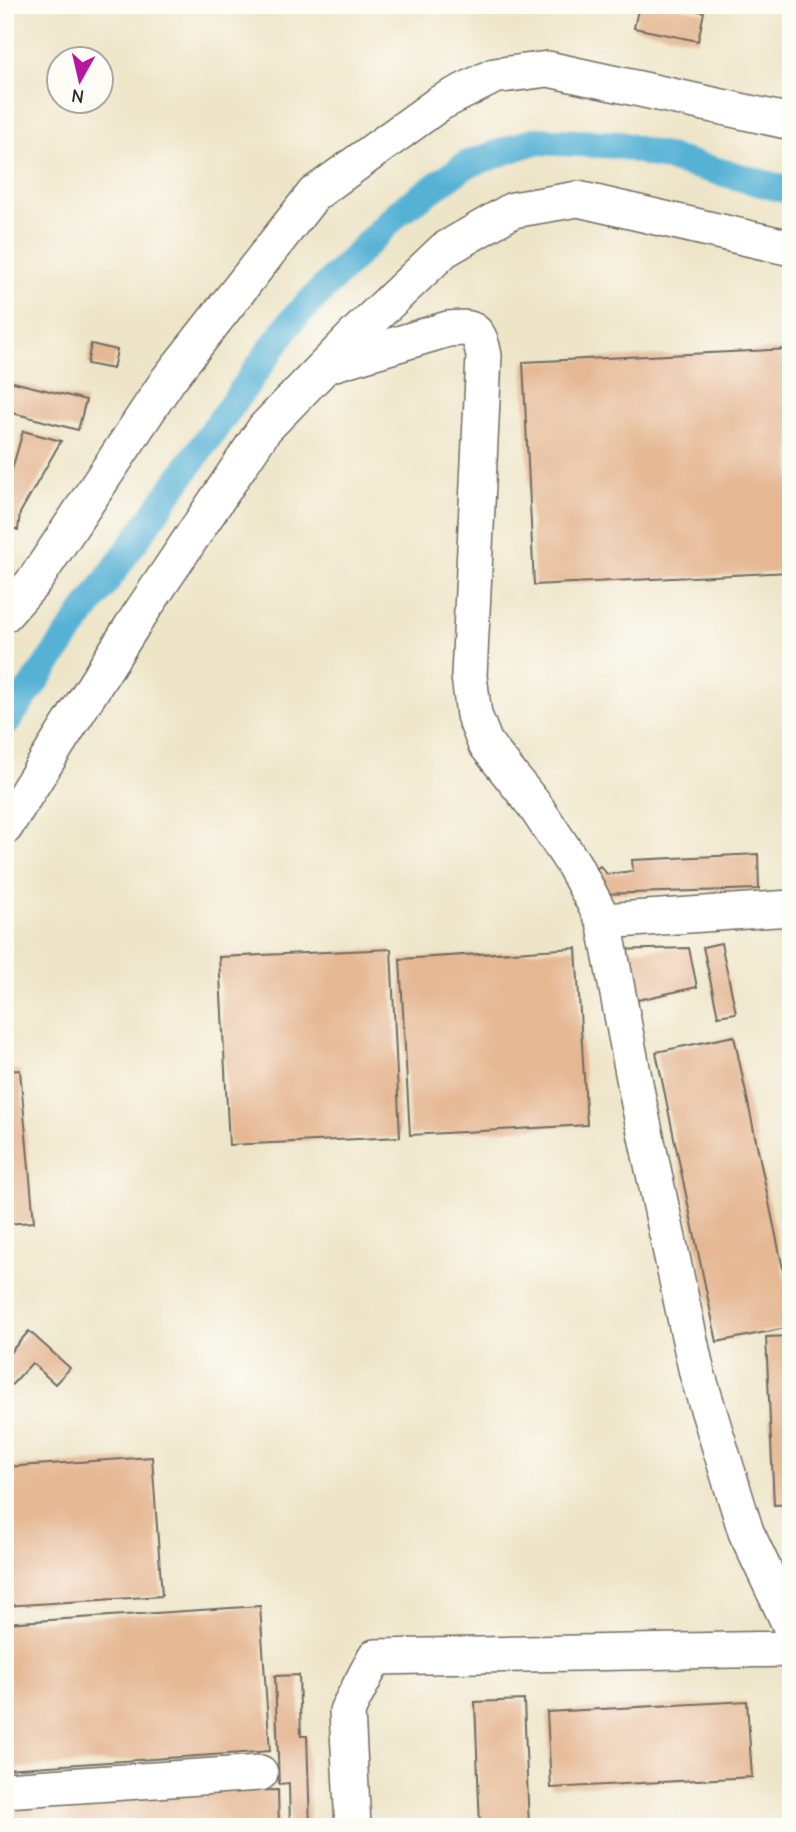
<svg xmlns="http://www.w3.org/2000/svg" width="796" height="1832" viewBox="0 0 796 1832" font-family="'Comic Neue',sans-serif">
  <rect width="100%" height="100%" fill="#fdfcf7"/>
  <filter id="ink" filterUnits="userSpaceOnUse"><feTurbulence type="fractalNoise" baseFrequency=".0143" numOctaves="2"/><feDisplacementMap in="SourceGraphic" scale="14" xChannelSelector="R" yChannelSelector="G"/><feConvolveMatrix kernelMatrix="1 2 1 2 8 2 1 2 1" color-interpolation-filters="sRGB"/></filter>
  <filter id="wash" filterUnits="userSpaceOnUse"><feTurbulence type="fractalNoise" baseFrequency=".00686" numOctaves="4" result="noise"/><feDisplacementMap in="SourceGraphic" scale="28" xChannelSelector="R" yChannelSelector="G"/><feGaussianBlur stdDeviation="1.57" result="paint"/><feColorMatrix in="noise" values="0 0 0 0 0 0 0 0 0 0 0 0 0 0 0 0 0 1.4 0 .05"/><feComposite in="paint" operator="in"/></filter>
  <g filter="url(#wash)">
    <rect width="100%" height="100%" fill="#eee5c8"/>
    <g fill="none" stroke-linecap="round" stroke-linejoin="round">
      <!-- canal -->
      <path stroke="#57b2d5" stroke-width="28" d="M5 724 292 320 400 211 466 165 534 141 620 145 791 191"/>
    </g>
    <g id="blocks">
      <!-- building -->
      <g fill="#e5b793">
        <path d="M639 5H668L704 12 698 41 634 28Z"/>
        <path d="M91 344 117 350 113 369 87 364Z"/>
        <path d="M791 349V572L534 585 523 362Z"/>
        <path d="M5 380 86 400 78 430 5 411Z"/>
        <path d="M23 431 61 441 20 513 18 530 5 526V494Z"/>
        <path d="M758 854 759 889 599 894 586 876 600 866 607 874 633 871 632 860Z"/>
        <path d="M721 943 736 1013 718 1016 703 947Z"/>
        <path d="M576 948 587 1125 410 1135 400 959Z"/>
        <path d="M689 948 697 987 624 1003 612 950Z"/>
        <path d="M391 949 400 1137 229 1145 219 957Z"/>
        <path d="M734 1036 791 1307V1327L717 1342 656 1052Z"/>
        <path d="M20 1070 34 1222 5 1224V1071Z"/>
        <path d="M29 1331 70 1368 55 1384 32 1363 5 1392V1358Z"/>
        <path d="M791 1336V1504L774 1505 766 1337Z"/>
        <path d="M152 1457 162 1596 5 1606V1467Z"/>
        <path d="M260 1606 270 1751 5 1769V1623Z"/>
        <path d="M299 1675 301 1736H307L310 1827H290L289 1783 279 1784 275 1676Z"/>
        <path d="M524 1700 529 1827H480L475 1702Z"/>
        <path d="M747 1701 752 1777 551 1788 547 1712Z"/>
        <path d="M278 1790 279 1827H5V1799Z"/>
      </g>
    </g>
  </g>
  <g filter="url(#ink)">
    <use href="#blocks" fill-opacity="0" stroke="#6f6c62" stroke-width="2"/>
    <g fill="none" stroke-linecap="round" stroke-linejoin="round">
      <!-- minor casing -->
      <g stroke="#6f6c62" stroke-width="38">
        <g id="minor">
          <path d="M328 365 448 329C475 326 479 330 484 356L469 676 474 715 485 743 535 806 574 865 604 921 639 1104 697 1373 746 1532 791 1627"/>
          <path d="M5 614 35 580 168 380 314 194 440 103 494 76 548 69 791 122"/>
          <path d="M5 827 132 626 265 428 359 331 444 250 513 210 578 199 791 248"/>
          <path d="M604 921 791 908"/>
          <path d="M5 1790 260 1773"/>
          <path d="M353 1827 347 1711 375 1657 791 1649"/>
        </g>
      </g>
      <!-- minor -->
      <use href="#minor" stroke="#fff" stroke-width="35"/>
    </g>
  </g>
  <!-- margin -->
  <rect width="796" height="1832" fill="none" stroke="#fdfcf7" stroke-width="28"/>
  <!-- north arrow -->
  <g transform="translate(80 80) rotate(188)"><circle r="33" fill="#fdfcf7" stroke="#a9a8a5" stroke-width="2"/>
  <path d="M0-5L12 26L0 18L-12 26Z" fill="#b5179e"/>
  <text y="-10" font-size="19" font-weight="bold" text-anchor="middle" fill="#2b2b2b">N</text>
  </g>
</svg>
